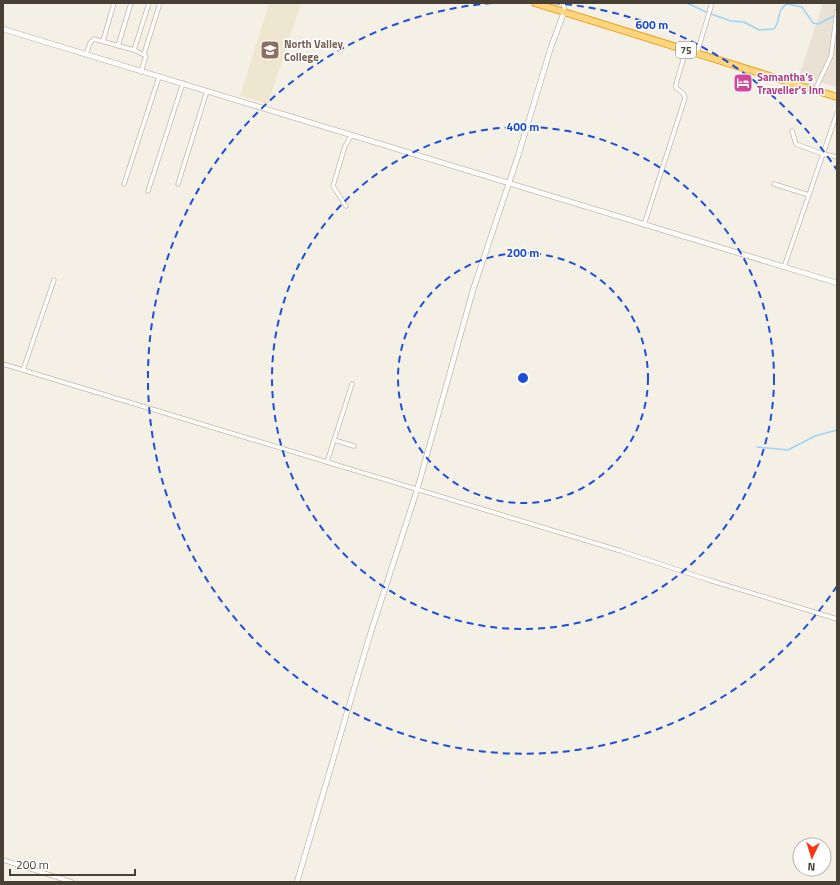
<svg xmlns="http://www.w3.org/2000/svg" width="840" height="885" viewBox="0 0 840 885" font-family="'Titillium Web',sans-serif">
  <rect width="100%" height="100%" fill="#f5f0e6"/>
  <!-- residential -->
  <path fill="#e9e2d4" d="M823 3H837V87L799 76Z"/>
  <!-- education -->
  <path fill="#efe6cf" d="M269 3H301L268 104 240 96Z"/>
  <g fill="none" stroke-linecap="round" stroke-linejoin="round">
    <!-- stream -->
    <g stroke="#9dd3f7" stroke-width="1.5">
      <path d="M608 3H619"/>
      <path d="M687 3 706 12"/>
      <path d="M711 14 731 21 744 22 759 30 774 29C781 21 776 10 787 4L802 7 813 23 818 24 834 16"/>
      <path d="M757 447 788 450 815 436 837 430"/>
    </g>
    <!-- minor casing -->
    <g stroke="#c1b8a8" stroke-width="5">
      <g id="minor">
        <path d="M564 12V3"/>
        <path d="M103 41 114 3"/>
        <path d="M118 46 131 3"/>
        <path d="M134 50 149 3"/>
        <path d="M697 53 712 3"/>
        <path d="M144 54 160 3"/>
        <path d="M86 55 90 43 94 39 134 50 146 56 141 72"/>
        <path d="M815 90 831 56 837 11"/>
        <path d="M792 131 796 144 823 154 837 113"/>
        <path d="M124 184 159 77"/>
        <path d="M178 184 207 91"/>
        <path d="M774 184 809 195"/>
        <path d="M148 191 183 83"/>
        <path d="M346 206 333 186 345 146 351 136"/>
        <path d="M644 225 685 98 683 93 676 88V84L686 50"/>
        <path d="M784 267 823 154 837 157"/>
        <path d="M3 364 621 551 709 580 837 619"/>
        <path d="M23 370 54 280"/>
        <path d="M334 440 354 446"/>
        <path d="M327 462 352 384"/>
        <path d="M3 860 72 882"/>
      </g>
    </g>
    <!-- tertiary casing -->
    <g stroke="#c1b8a8" stroke-width="6">
      <g id="tertiary">
        <path d="M3 29 837 283"/>
        <path d="M297 882 369 638 417 490 473 290 518 156 551 47 564 12"/>
      </g>
    </g>
    <!-- trunk casing -->
    <g stroke="#eca329" stroke-width="8">
      <path id="trunk" d="M535 3 837 97"/>
    </g>
    <!-- minor -->
    <use href="#minor" stroke="#fff" stroke-width="3.5"/>
    <!-- tertiary -->
    <use href="#tertiary" stroke="#fff" stroke-width="4.5"/>
    <!-- trunk -->
    <use href="#trunk" stroke="#ffd67e" stroke-width="6"/>
  </g>
  <!-- distance rings -->
  <g fill="none" stroke="#1d4ed8" stroke-width="2" stroke-dasharray="7 5">
    <circle cx="523" cy="378" r="125"/>
    <circle cx="523" cy="378" r="251"/>
    <path d="M837 586A376 376 0 1 1 493 3M553 3A376 376 0 0 1 837 170"/>
  </g>
  <!-- icons -->
  <defs>
    <g id="university-square" transform="scale(1)"><rect x="-9" y="-9" width="18" height="18" rx="4" fill="#8d6e63" stroke="#fff"/><path d="M0-5L7-2L0 1L-7-2ZM-4 1L0 2.5L4 1V4Q0 6-4 4Z" fill="#fff"/></g>
    <g id="hotel-square" transform="scale(1)"><rect x="-9" y="-9" width="18" height="18" rx="4" fill="#d1479c" stroke="#fff"/><path d="M-6-4.5h1.5V1H6V5H4.5V3h-9V5H-6ZM-4 0a1.8 1.8 0 1 1 3.6 0ZM.5 0V-2.5h3Q6-2.5 6 0Z" fill="#fff"/></g>
  </defs>
  <g fill-rule="evenodd">
    <use href="#university-square" x="270" y="50"/>
    <use href="#hotel-square" x="743" y="83"/>
  </g>
  <g text-anchor="middle" stroke-width="3" stroke-linejoin="round" paint-order="stroke">
    <!-- shield labels -->
    <rect fill="#fff" stroke="#7f7972" stroke-width="1" x="676" y="42" width="20" height="16" rx="3"/>
    <g font-size="10" font-weight="bold" fill="#484035">
      <text x="686" y="54">75</text>
    </g>
    <!-- education labels -->
    <g font-size="11" font-weight="bold" fill="#785e54" stroke="#fff" text-anchor="start">
      <text x="284" y="48">North Valley<tspan x="284" dy="13">College</tspan></text>
    </g>
    <!-- hotel labels -->
    <g font-size="11" font-weight="bold" fill="#b23c85" stroke="#fff" text-anchor="start">
      <text x="757" y="81">Samantha's<tspan x="757" dy="13">Traveller's Inn</tspan></text>
    </g>
  </g>
  <circle cx="523" cy="378" r="6" fill="#1d4ed8" stroke="#fff" stroke-width="2"/>
  <g font-size="12" text-anchor="middle" font-weight="bold" fill="#1d4ed8" stroke="#fff" stroke-width="3" stroke-linejoin="round" paint-order="stroke">
    <text x="652" y="29">600 m</text>
    <text x="523" y="131">400 m</text>
    <text x="523" y="257">200 m</text>
  </g>
  <!-- border -->
  <rect width="840" height="885" fill="none" stroke="#484035" stroke-width="8"/>
  <!-- north arrow -->
  <g transform="translate(812 857) rotate(184)"><circle r="19" fill="#ffffff" stroke="#b6b3ae"/>
  <path d="M0-3L7 15L0 10L-7 15Z" fill="#ff3413"/>
  <text y="-6" font-size="11" font-weight="bold" text-anchor="middle" fill="#484035">N</text>
  </g>
  <!-- scale -->
  <path d="M10 869v6h125v-6" fill="none" stroke="#484035" stroke-width="2"/>
  <text x="16" y="869" font-size="12" fill="#484035" stroke="#ffffff" stroke-width="3" paint-order="stroke">200 m</text>
</svg>
